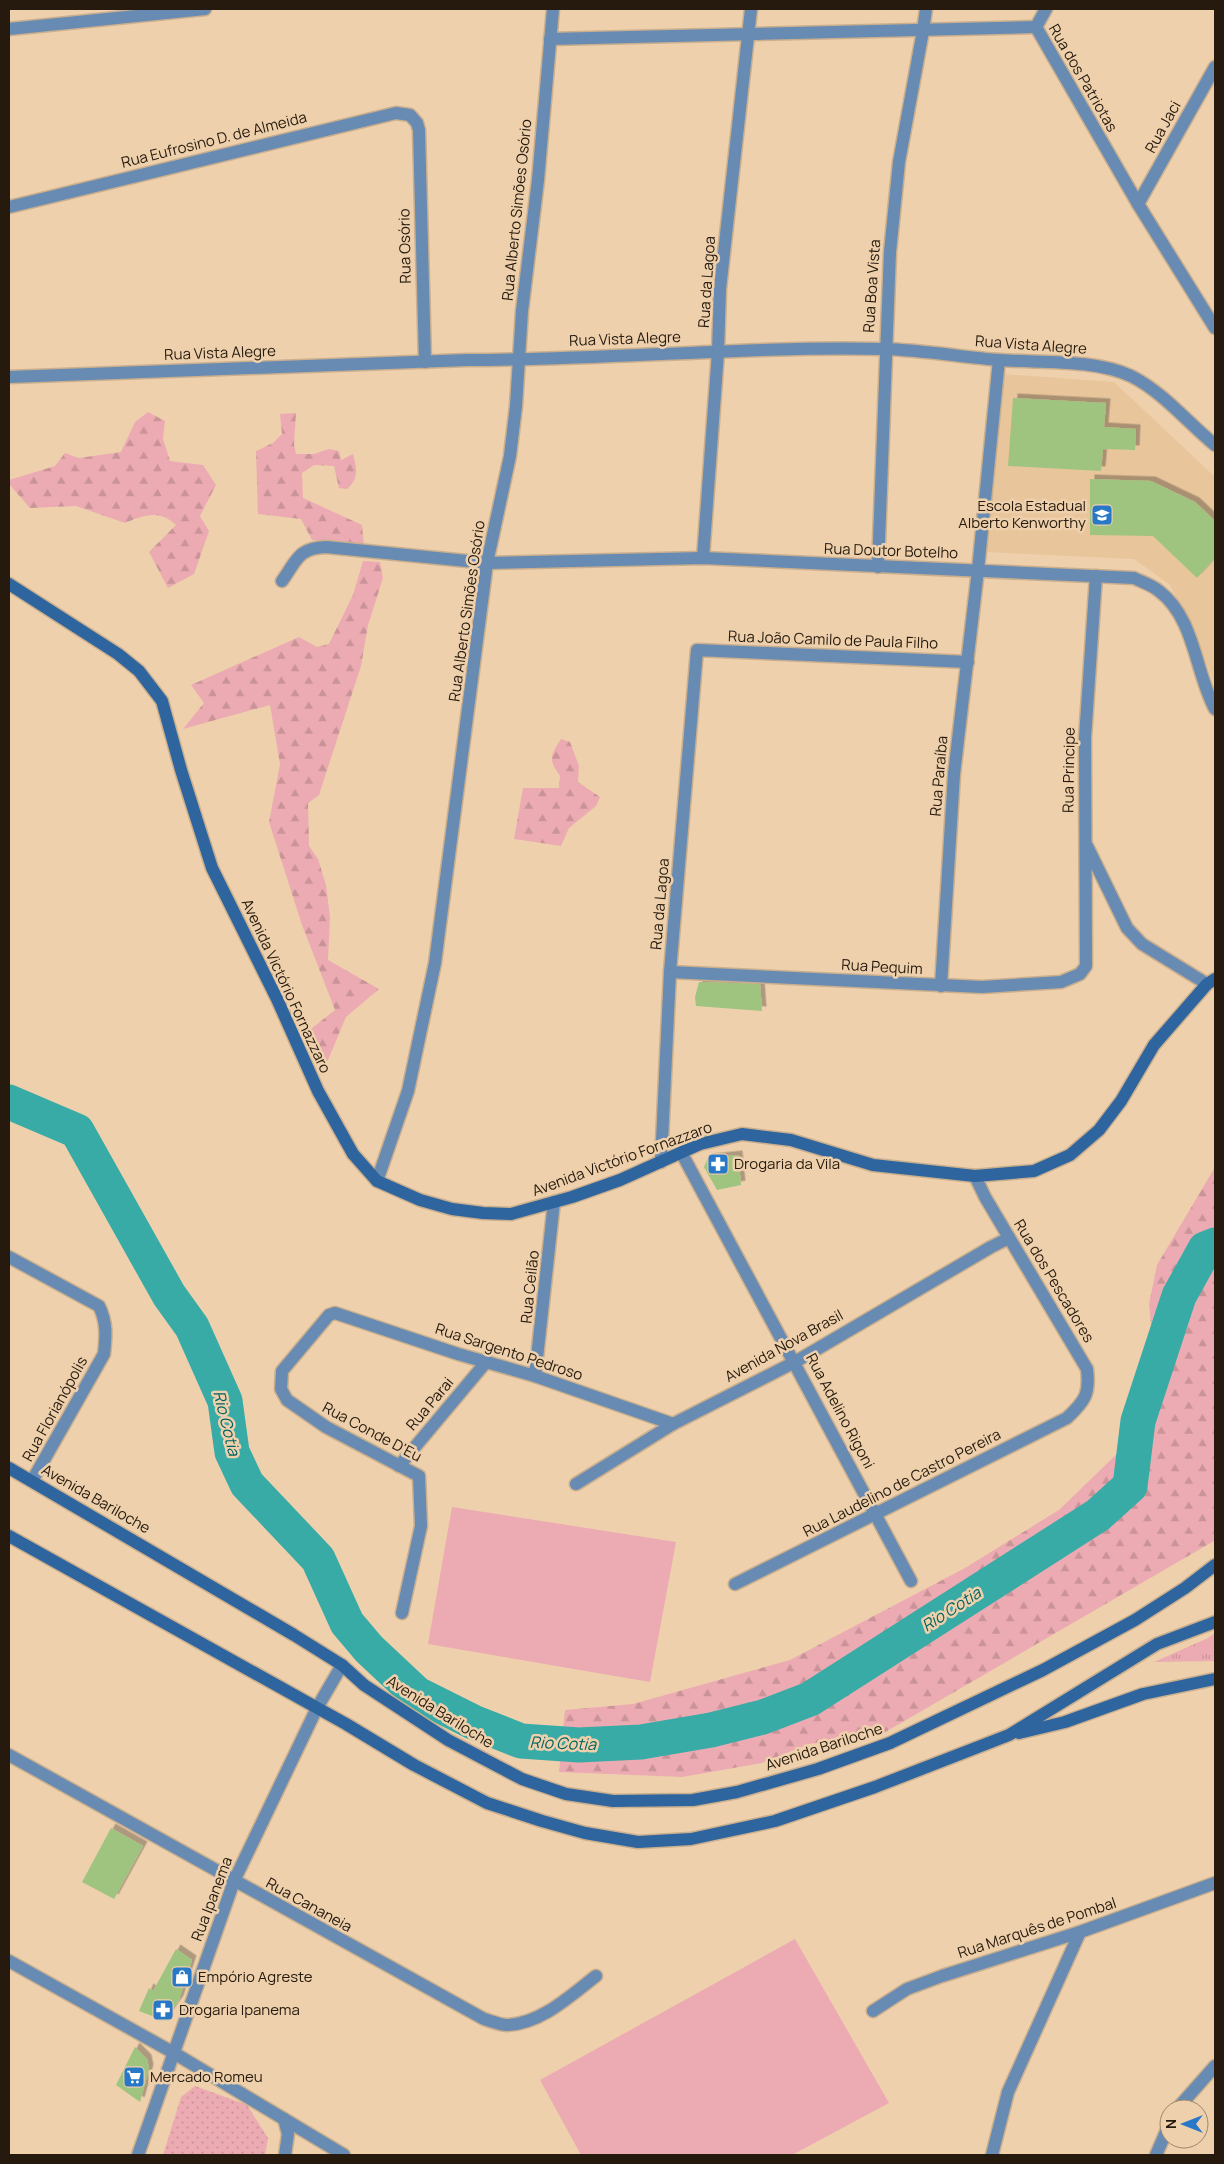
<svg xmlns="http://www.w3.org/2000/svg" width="1224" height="2164" viewBox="0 0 1224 2164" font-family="Manrope,sans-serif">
  <defs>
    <pattern id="grass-tufts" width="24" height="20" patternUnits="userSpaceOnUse" patternTransform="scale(1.25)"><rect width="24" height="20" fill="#ecabb2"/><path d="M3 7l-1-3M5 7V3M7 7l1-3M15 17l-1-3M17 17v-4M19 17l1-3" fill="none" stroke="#ca9398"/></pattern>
    <pattern id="forest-firs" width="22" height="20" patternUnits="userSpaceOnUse" patternTransform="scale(1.25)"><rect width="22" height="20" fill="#ecabb2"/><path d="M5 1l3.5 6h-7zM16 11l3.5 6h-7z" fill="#ca9398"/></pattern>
    <pattern id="park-dots" width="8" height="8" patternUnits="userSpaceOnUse" patternTransform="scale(1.25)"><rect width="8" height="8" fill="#ecabb2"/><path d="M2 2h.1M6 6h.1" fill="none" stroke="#ca9398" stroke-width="1.8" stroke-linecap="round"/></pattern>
    <filter id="shadow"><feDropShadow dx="4.5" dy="-4.5" stdDeviation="0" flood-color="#0004"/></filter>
  </defs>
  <rect width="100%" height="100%" fill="#eed0ac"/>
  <!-- built -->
  <path fill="#e8c59b" d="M1002 374 1114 382 1215 477V684L1198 642 1170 585 1134 559 986 552Z"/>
  <!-- grass -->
  <path fill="url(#grass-tufts)" d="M1215 1633V1661L1154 1662 1208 1638Z"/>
  <!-- forest -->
  <g fill="url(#forest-firs)">
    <path d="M148 412 165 421 163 439 170 461 203 465 216 485 200 516 209 531 194 574 168 588 149 552 176 525C160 509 143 515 125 523L76 506 30 508 9 484V480L55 466 65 453 79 458 121 452 135 422Z"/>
    <path d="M296 413 294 444 296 454H314L329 449 339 451 341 460 353 454C357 469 359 478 347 489L339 488 334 466 314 465 302 473 303 498 362 525 364 546 312 540 301 519 258 514 256 451 273 443 282 434 280 414Z"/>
    <path d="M363 561 380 562 383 578 368 625 361 666 319 795 308 803 309 846 318 859 326 885 330 917 328 960 379 989 346 1017 323 1072 306 1033 335 1010 302 925 269 822 280 764 270 705 183 729 204 703 191 685 299 637 317 647 329 644 353 595Z"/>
    <path d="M561 739 570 742 579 766 578 782 600 797 596 806 569 828 561 846 514 839 523 788H559L560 776C548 759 550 756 561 739Z"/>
    <path d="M1215 1167 1214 1541 882 1734 809 1744 762 1763 682 1777 559 1772 565 1710 633 1704 790 1660 965 1568 1059 1510 1160 1412 1149 1304 1157 1265Z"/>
  </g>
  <!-- park -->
  <path fill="url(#park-dots)" d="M195 2086 247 2105 268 2138 265 2155H163L181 2097Z"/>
  <!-- pitch -->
  <g fill="#ecabb2">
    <path d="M452 1507 676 1542 650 1682 428 1644Z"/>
    <path d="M795 1939 889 2103 792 2155H581L540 2080Z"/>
  </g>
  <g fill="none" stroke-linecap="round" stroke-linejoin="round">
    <!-- river -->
    <path stroke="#39aba7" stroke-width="35" d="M9 1102 77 1131 169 1295 192 1327 225 1401 232 1452 247 1484 318 1559 347 1623 369 1649 417 1694 473 1722 521 1741 579 1745 641 1742 711 1730 763 1717 810 1699 1098 1515 1130 1486 1138 1421 1179 1296 1205 1249 1215 1245"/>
  </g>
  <!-- building -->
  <g fill="#9fc480" filter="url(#shadow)">
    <path d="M1013 398 1106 403 1104 427 1136 429 1135 450 1103 449 1101 471 1008 466Z"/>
    <path d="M1090 479 1151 481 1195 502 1215 521V558L1197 578 1153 536 1090 535Z"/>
    <path d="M699 982 760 984 762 1011 696 1006 695 997Z"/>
    <path d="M738 1155 741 1185 717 1190 704 1167 708 1158Z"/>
    <path d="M111 1828 143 1846 114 1899 82 1882Z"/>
    <path d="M176 1949 192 1960 179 2000 169 2014 164 2016 155 2017 139 2011 149 1988 153 1991Z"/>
    <path d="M135 2047 147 2059 149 2069 140 2102 116 2085Z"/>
  </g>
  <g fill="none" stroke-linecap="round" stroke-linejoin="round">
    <!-- street casing -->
    <g stroke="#caaf8f" stroke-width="15">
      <g id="street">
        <path d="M1036 27 1138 204 1215 328"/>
        <path d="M1036 27 1046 9"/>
        <path d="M9 29 205 9"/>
        <path d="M550 39 1036 27"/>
        <path d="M1138 204 1215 67"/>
        <path d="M9 207 396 113 410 115 417 123 419 130 425 362"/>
        <path d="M9 377 467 360C606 360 745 346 884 349 923 350 961 357 1000 360 1041 363 1094 359 1131 376 1163 392 1187 422 1215 445"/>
        <path d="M703 558 718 352 720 289 751 9"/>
        <path d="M878 567 890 252 899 162 923 31 926 9"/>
        <path d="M282 581C297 560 298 548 326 547L487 563 703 558 1134 578C1142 582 1152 585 1159 591 1195 618 1195 672 1215 709"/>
        <path d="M1087 846 1127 928 1142 944 1207 984"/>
        <path d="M670 972 982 987 1061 982 1080 974 1086 966 1085 738 1096 576"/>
        <path d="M941 986 954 774 978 570 999 360"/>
        <path d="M681 1152 911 1581"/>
        <path d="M661 1162 670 972 697 650 968 662"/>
        <path d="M377 1181 408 1091 435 963 487 563 510 456 516 406 522 311 538 180 553 9"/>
        <path d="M9 1257 99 1306C107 1322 106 1336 104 1354L32 1481"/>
        <path d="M535 1376 554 1202"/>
        <path d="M399 1466 487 1361"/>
        <path d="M576 1484 673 1424 795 1362 991 1247 1009 1238"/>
        <path d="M735 1584 1067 1418C1085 1401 1090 1394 1087 1369L985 1197 975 1176"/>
        <path d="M402 1613 421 1526 419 1476 326 1427 287 1400 281 1389 282 1371 329 1315 335 1313 458 1354 535 1376 673 1424"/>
        <path d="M9 1755 484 2019C491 2021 500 2025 507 2025 541 2024 571 1995 596 1976"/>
        <path d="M9 1961 174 2053 344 2155"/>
        <path d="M873 2011 907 1989 942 1976 1080 1932 1215 1883"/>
        <path d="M1177 2109 1215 2066"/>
        <path d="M284 2119 288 2134 285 2155"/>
        <path d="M138 2155 234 1881 317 1708 342 1665"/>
        <path d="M992 2155 1008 2092 1080 1932"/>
        <path d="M1156 2155 1169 2125"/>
      </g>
    </g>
    <!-- secondary casing -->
    <g stroke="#caaf8f" stroke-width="15">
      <g id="secondary">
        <path d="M9 584 118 654 139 671 162 701 181 770 212 868 277 999 318 1091 353 1154 377 1181 420 1200 452 1209 483 1213 511 1214 572 1197 620 1180 700 1144 742 1134 791 1140 873 1165 975 1176 1034 1171 1070 1155 1099 1130 1121 1101 1154 1045 1207 984 1215 979"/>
        <path d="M9 1468 294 1635 342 1665 364 1685 448 1740 522 1779 566 1794 613 1801 693 1800 737 1792 818 1769 890 1743 1043 1670 1135 1620 1185 1588 1215 1565"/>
        <path d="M9 1536 346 1724 414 1765 487 1803 542 1821 585 1833 638 1842 691 1839 775 1821 875 1787 1009 1735 1157 1644 1215 1622"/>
        <path d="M1019 1733 1065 1722 1143 1694 1215 1679"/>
      </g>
    </g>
    <!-- street -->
    <use href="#street" stroke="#678bb2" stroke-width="12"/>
    <!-- secondary -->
    <use href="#secondary" stroke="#2e659e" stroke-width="12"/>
  </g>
  <!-- icons -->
  <defs>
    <g id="school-square" transform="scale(1.125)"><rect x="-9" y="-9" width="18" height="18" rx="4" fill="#2778c7" stroke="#eed0ac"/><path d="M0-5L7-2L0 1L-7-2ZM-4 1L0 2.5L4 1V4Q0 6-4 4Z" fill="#fff"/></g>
    <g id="pharmacy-square" transform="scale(1.125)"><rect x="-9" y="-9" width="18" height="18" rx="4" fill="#2778c7" stroke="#eed0ac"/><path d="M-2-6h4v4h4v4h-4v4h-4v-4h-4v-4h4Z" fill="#fff"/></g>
    <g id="shop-square" transform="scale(1.125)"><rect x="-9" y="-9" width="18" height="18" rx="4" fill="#2778c7" stroke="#eed0ac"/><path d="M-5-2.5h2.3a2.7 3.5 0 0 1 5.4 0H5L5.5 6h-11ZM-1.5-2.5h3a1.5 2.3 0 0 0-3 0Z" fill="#fff"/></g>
    <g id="supermarket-square" transform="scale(1.125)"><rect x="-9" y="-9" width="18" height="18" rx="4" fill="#2778c7" stroke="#eed0ac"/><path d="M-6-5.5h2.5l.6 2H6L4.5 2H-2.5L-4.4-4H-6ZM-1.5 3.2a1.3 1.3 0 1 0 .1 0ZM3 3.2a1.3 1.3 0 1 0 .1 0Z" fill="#fff"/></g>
  </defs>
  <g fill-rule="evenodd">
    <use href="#school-square" x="1102" y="515"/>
    <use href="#pharmacy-square" x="718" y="1164"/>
    <use href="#shop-square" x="182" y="1977"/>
    <use href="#pharmacy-square" x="163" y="2010"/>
    <use href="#supermarket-square" x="134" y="2077"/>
  </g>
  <g text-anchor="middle" stroke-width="5" stroke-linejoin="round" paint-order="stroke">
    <!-- street labels -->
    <g font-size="15" fill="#251a0d" stroke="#eed0ac">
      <text transform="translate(1083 78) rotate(60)" y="5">Rua dos Patriotas</text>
      <text transform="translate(1163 127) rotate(-61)" y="5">Rua Jaci</text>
      <text transform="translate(214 140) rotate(-14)" y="5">Rua Eufrosino D. de Almeida</text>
      <text transform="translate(517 210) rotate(-84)" y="5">Rua Alberto Simões Osório</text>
      <text transform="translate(405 246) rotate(-91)" y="5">Rua Osório</text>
      <text transform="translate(707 282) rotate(-86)" y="5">Rua da Lagoa</text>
      <text transform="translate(872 286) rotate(-86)" y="5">Rua Boa Vista</text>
      <text transform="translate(625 339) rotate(-2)" y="5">Rua Vista Alegre</text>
      <text transform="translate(1031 345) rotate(4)" y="5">Rua Vista Alegre</text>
      <text transform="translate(220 353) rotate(-2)" y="5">Rua Vista Alegre</text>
      <text transform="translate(891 551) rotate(2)" y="5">Rua Doutor Botelho</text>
      <text transform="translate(467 611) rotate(-82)" y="5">Rua Alberto Simões Osório</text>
      <text transform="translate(833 640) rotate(2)" y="5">Rua João Camilo de Paula Filho</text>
      <text transform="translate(1069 770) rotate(-89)" y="5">Rua Principe</text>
      <text transform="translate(939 776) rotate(-85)" y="5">Rua Paraíba</text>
      <text transform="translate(660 904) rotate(-85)" y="5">Rua da Lagoa</text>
      <text transform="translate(882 967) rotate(3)" y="5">Rua Pequim</text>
      <text transform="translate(286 986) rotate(65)" y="5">Avenida Victório Fornazzaro</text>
      <text transform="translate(622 1159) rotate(-20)" y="5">Avenida Victório Fornazzaro</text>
      <text transform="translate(1054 1281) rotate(59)" y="5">Rua dos Pescadores</text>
      <text transform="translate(530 1287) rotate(-84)" y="5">Rua Ceilão</text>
      <text transform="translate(784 1346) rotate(-29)" y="5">Avenida Nova Brasil</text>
      <text transform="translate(509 1352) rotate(18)" y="5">Rua Sargento Pedroso</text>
      <text transform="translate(430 1404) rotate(-50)" y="5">Rua Parai</text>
      <text transform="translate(55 1409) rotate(-61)" y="5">Rua Florianópolis</text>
      <text transform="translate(840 1411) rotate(62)" y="5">Rua Adelino Rigoni</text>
      <text transform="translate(372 1432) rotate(28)" y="5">Rua Conde D'Eu</text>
      <text transform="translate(902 1483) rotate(-27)" y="5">Rua Laudelino de Castro Pereira</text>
      <text transform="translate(96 1499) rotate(30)" y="5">Avenida Bariloche</text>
      <text transform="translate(440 1712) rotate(32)" y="5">Avenida Bariloche</text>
      <text transform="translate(824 1747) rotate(-18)" y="5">Avenida Bariloche</text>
      <text transform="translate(212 1899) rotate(-69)" y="5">Rua Ipanema</text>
      <text transform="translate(309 1905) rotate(29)" y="5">Rua Cananeia</text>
      <text transform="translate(1037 1928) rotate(-18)" y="5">Rua Marquês de Pombal</text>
    </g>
    <!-- poi labels -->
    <g font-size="15" fill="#251a0d" stroke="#eed0ac" text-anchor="start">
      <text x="1086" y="511" text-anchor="end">Escola Estadual<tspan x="1086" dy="17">Alberto Kenworthy</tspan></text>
      <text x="734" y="1169">Drogaria da Vila</text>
      <text x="198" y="1982">Empório Agreste</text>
      <text x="179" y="2015">Drogaria Ipanema</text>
      <text x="150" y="2082">Mercado Romeu</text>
    </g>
    <!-- water labels -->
    <g font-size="16" font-style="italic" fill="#006360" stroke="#eed0ac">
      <text transform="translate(227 1423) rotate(76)" y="6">Rio Cotia</text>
      <text transform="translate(951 1609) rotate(-33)" y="6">Rio Cotia</text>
      <text transform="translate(563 1743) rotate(2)" y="6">Rio Cotia</text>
    </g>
  </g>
  <!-- border -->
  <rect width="1224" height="2164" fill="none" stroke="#251a0d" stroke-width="20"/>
  <!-- north arrow -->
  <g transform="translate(1184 2124) rotate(270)"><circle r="24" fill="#eed0ac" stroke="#9e876c"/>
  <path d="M0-4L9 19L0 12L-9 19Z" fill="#2778c7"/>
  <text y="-8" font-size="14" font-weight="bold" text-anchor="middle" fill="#251a0d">N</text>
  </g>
</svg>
